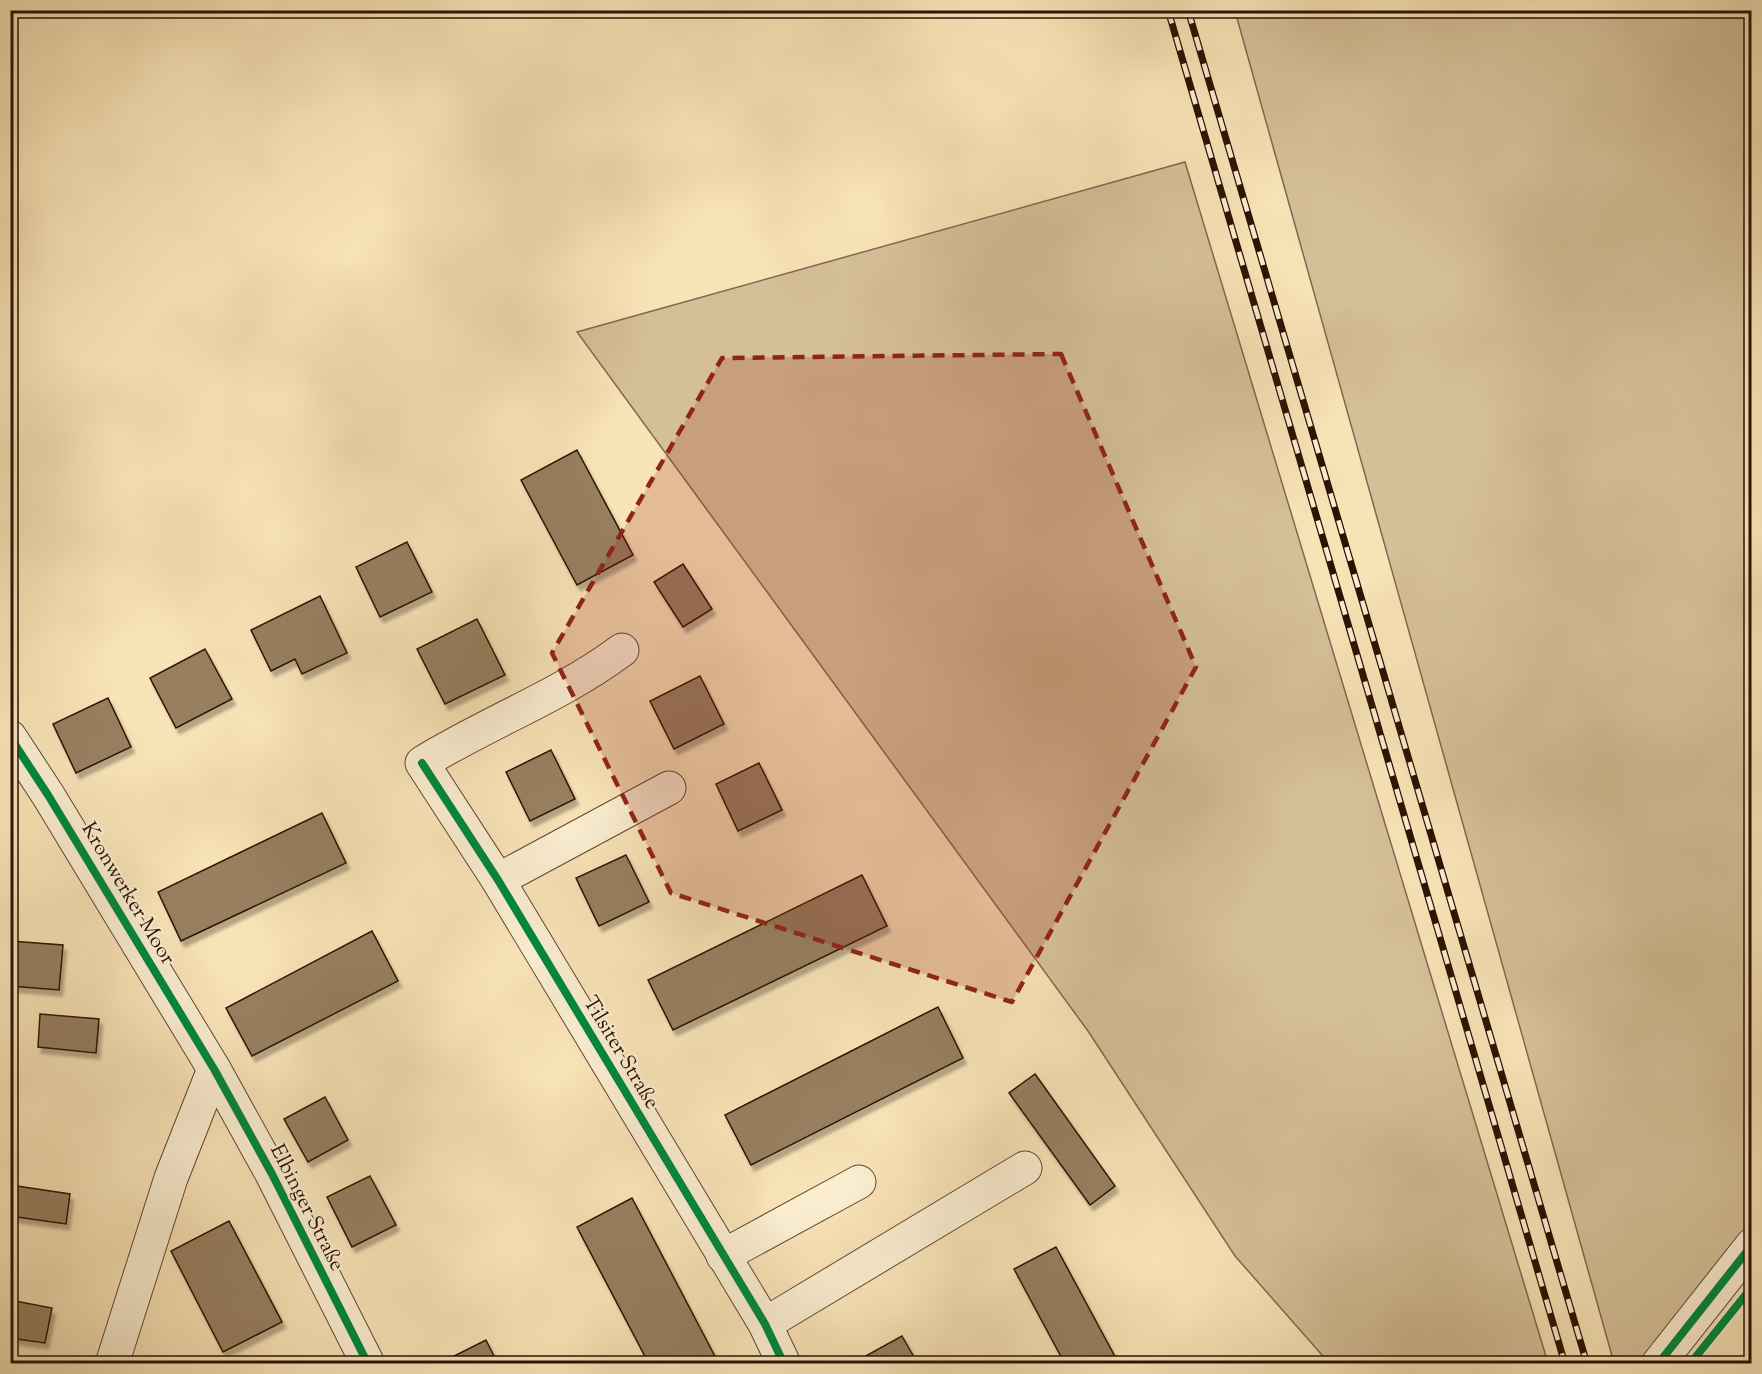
<svg xmlns="http://www.w3.org/2000/svg" width="1762" height="1374" viewBox="0 0 1762 1374" font-family="'Sorts Mill Goudy',serif">
  <defs>
    <filter id="shadow"><feDropShadow dx="3.5" dy="6" stdDeviation="1.5" flood-color="#0004"/></filter>
  </defs>
  <rect width="100%" height="100%" fill="#f8e3b6"/>
  <filter id="stains"><feTurbulence type="fractalNoise" baseFrequency=".00333" numOctaves="4"/><feColorMatrix values="0 0 0 0 .2 0 0 0 0 .09 0 0 0 0 .02 0 0 0 .5 -.17"/></filter>
  <radialGradient id="worn" r=".72"><stop offset=".6" stop-color="#630" stop-opacity="0"/><stop offset="1" stop-color="#630" stop-opacity=".3"/></radialGradient>
  <!-- green -->
  <g fill="#d5bf98" stroke="#81684e" stroke-width="1.5">
    <path d="M1235 11H1751V1245L1658 1363H1614Z"/>
    <path d="M1185 162 1548 1363H1329L1235 1256 1088 1031 577 332Z"/>
  </g>
  <!-- building -->
  <g fill="#977f61" stroke="#2d1204" stroke-width="1.5" filter="url(#shadow)">
    <path d="M577 450 633 555 577 585 521 480Z"/>
    <path d="M407 542 432 592 380 617 356 567Z"/>
    <path d="M683 564 712 609 683 627 654 582Z"/>
    <path d="M320 596 347 653 302 674 295 659 271 671 251 630Z"/>
    <path d="M477 619 505 675 445 704 417 649Z"/>
    <path d="M205 649 232 699 176 728 150 678Z"/>
    <path d="M700 676 724 724 674 749 650 701Z"/>
    <path d="M108 698 131 747 76 773 53 724Z"/>
    <path d="M551 750 575 799 530 821 506 772Z"/>
    <path d="M759 763 782 810 738 831 716 784Z"/>
    <path d="M322 813 346 863 181 941 158 892Z"/>
    <path d="M626 855 649 902 599 926 576 878Z"/>
    <path d="M862 875 887 926 673 1030 648 980Z"/>
    <path d="M372 931 398 981 252 1056 226 1008Z"/>
    <path d="M10 941 63 945 59 990 10 986Z"/>
    <path d="M938 1007 963 1058 751 1165 725 1115Z"/>
    <path d="M40 1014 99 1019 96 1053 38 1047Z"/>
    <path d="M1035 1074 1115 1186 1090 1205 1009 1093Z"/>
    <path d="M325 1097 348 1140 308 1162 284 1119Z"/>
    <path d="M370 1176 396 1225 352 1247 327 1197Z"/>
    <path d="M10 1185 70 1194 66 1224 10 1216Z"/>
    <path d="M632 1198 719 1364H649L577 1227Z"/>
    <path d="M229 1221 282 1322 223 1352 171 1251Z"/>
    <path d="M1056 1247 1119 1364H1065L1014 1269Z"/>
    <path d="M10 1300 52 1308 45 1343 10 1338Z"/>
    <path d="M902 1336 918 1364H865L862 1358Z"/>
    <path d="M486 1340 498 1364H453L450 1358Z"/>
  </g>
  <g fill="none" stroke-linecap="round" stroke-linejoin="round">
    <!-- minor casing -->
    <g stroke="#604630" stroke-width="35">
      <g id="minor">
        <path d="M622 650C559 697 488 722 422 763L498 880 765 1324 784 1364"/>
        <path d="M10 737 48 795 214 1069 272 1174 368 1364"/>
        <path d="M498 880 669 788"/>
        <path d="M723 1256 859 1182"/>
        <path d="M765 1324 1025 1168"/>
        <path d="M112 1364 171 1178 214 1069"/>
        <path d="M1658 1364 1752 1245"/>
      </g>
    </g>
    <!-- minor -->
    <use href="#minor" stroke="#faedd0" stroke-width="33"/>
    <!-- rail casing -->
    <g stroke="#2d1204" stroke-width="7">
      <g id="rail">
        <path d="M1168 10 1565 1364"/>
        <path d="M1188 10 1587 1364"/>
      </g>
    </g>
    <!-- rail -->
    <use href="#rail" stroke="#faedd0" stroke-width="4.5" stroke-dasharray="14" stroke-linecap="butt"/>
    <!-- cycleway casing -->
    <g stroke="#faedd0" stroke-width="11">
      <g id="cycleway">
        <path d="M10 737 48 795 214 1069 272 1174 368 1364"/>
        <path d="M422 763 498 880 765 1324 784 1364"/>
        <path d="M1658 1364 1752 1245"/>
        <path d="M1690 1364 1752 1287"/>
      </g>
    </g>
    <!-- cycleway -->
    <use href="#cycleway" stroke="#00873e" stroke-width="8"/>
  </g>
  <!-- marked area -->
  <path fill="#8f2418" fill-opacity="0.2" stroke="#8f2418" stroke-width="4.5" stroke-dasharray="12 8" stroke-linejoin="round" d="M1061 354 1196 667 1012 1002 671 893 552 653 722 358Z"/>
  <g text-anchor="middle" stroke-width="4.5" stroke-linejoin="round" paint-order="stroke">
    <!-- street labels -->
    <g font-size="21" fill="#2d1204" stroke="#faedd0">
      <text transform="translate(129 893) rotate(59)" y="7">Kronwerker Moor</text>
      <text transform="translate(622 1052) rotate(59)" y="7">Tilsiter Straße</text>
      <text transform="translate(308 1207) rotate(63)" y="7">Elbinger Straße</text>
    </g>
  </g>
  <!-- margin -->
  <rect width="1762" height="1374" fill="none" stroke="#f8e3b6" stroke-width="36"/>
  <rect x="12" y="12" width="1738" height="1350" fill="none" stroke="#2d1204" stroke-width="3"/>
  <rect x="18" y="18" width="1726" height="1338" fill="none" stroke="#2d1204" stroke-width="1.5"/>
  <rect width="100%" height="100%" filter="url(#stains)"/>
  <rect width="100%" height="100%" fill="url(#worn)"/>
</svg>
